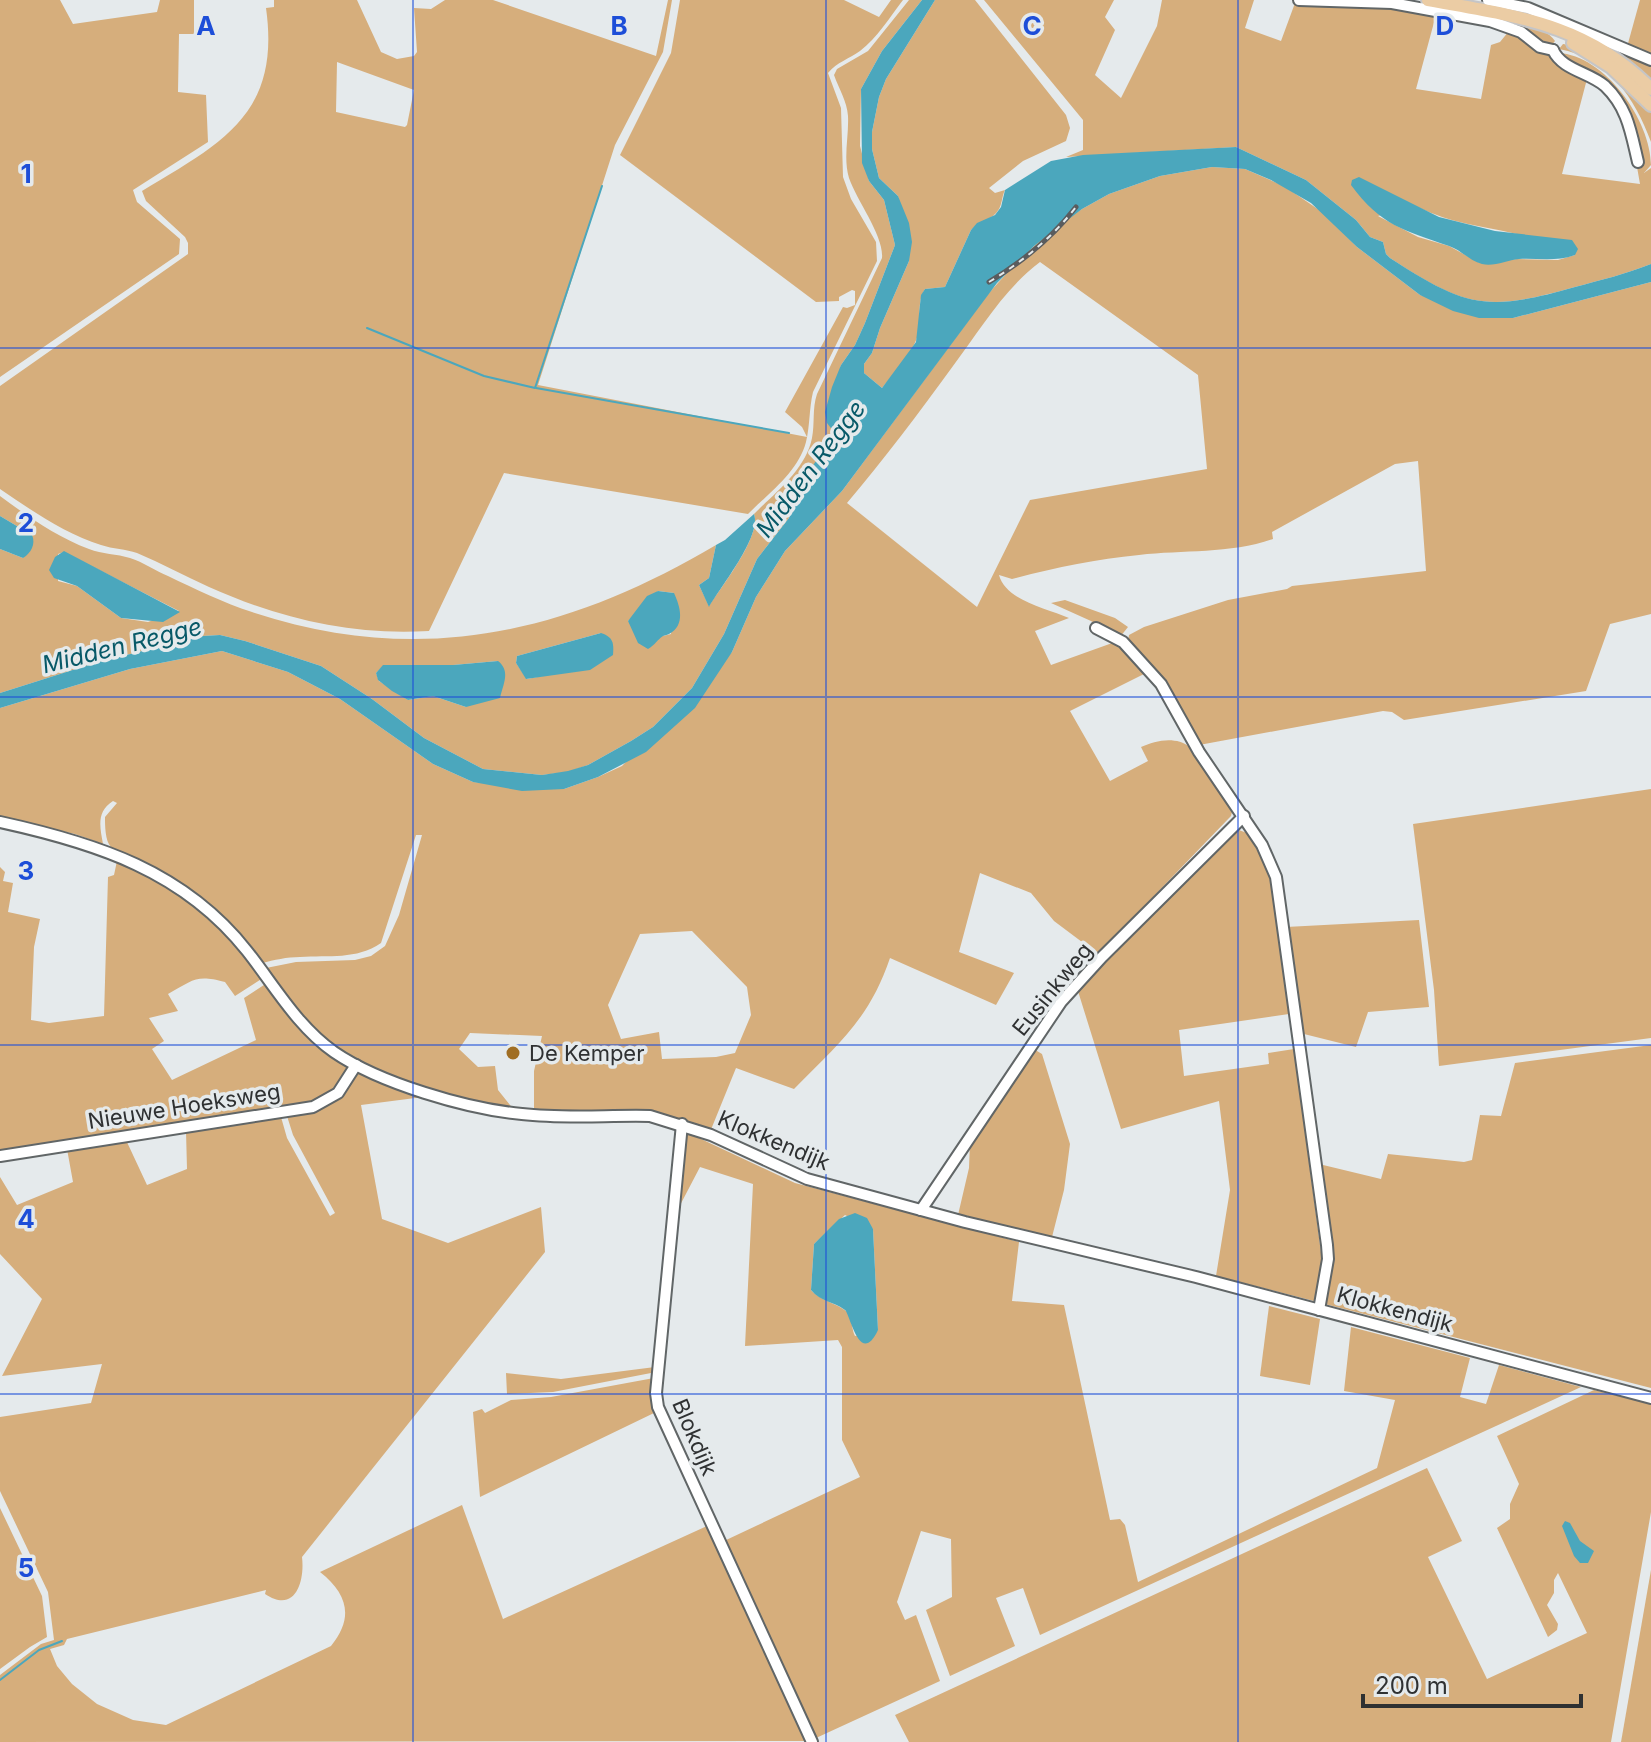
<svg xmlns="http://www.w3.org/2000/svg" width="1651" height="1742" viewBox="0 0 1651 1742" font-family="Inter,sans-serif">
  <rect width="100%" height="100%" fill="#e5eaec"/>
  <!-- green -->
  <g fill="#d6ae7c" fill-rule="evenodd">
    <path d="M0 0H60L73 24 157 12 160 0H194V34H179L178 92 206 95 208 142 133 190 137 202 180 239 179 254 0 377Z"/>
    <path d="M274 0H357L381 52 397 59 414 56 417 52 414 8 431 9 445 0H493L656 56 668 0H672L663 52 615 145 538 385 807 437 802 427 785 412 843 307 847 308 855 305V291L852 290 839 297V301L816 302 620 155 671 53 680 0H844L879 17 891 0H903C890 17 877 38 860 51 849 59 837 62 828 73L841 108 843 177 851 199 876 242 877 261 813 392C809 409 810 426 806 442 798 472 769 493 748 514L504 473 429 631C353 636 278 618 209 587 185 576 161 563 137 553 126 549 113 549 101 545 65 534 31 510 0 489V386L188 254V243L185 237 146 201 142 191C222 143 281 114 266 8L274 7ZM337 62 414 90 407 125 405 127 336 112Z"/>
    <path d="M909 0H922L882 51 861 89 860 146 869 181 884 200 895 245 865 323 855 345 841 365 827 422 840 439 837 446 808 472 789 518 757 559 724 634 692 688 653 727 631 741 588 765 568 772 542 775 483 769 424 738 372 699 321 666 245 641 220 635 203 636 98 662 0 693V549L23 558 32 535 0 516V496C27 516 57 537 89 549 102 554 117 554 130 558 143 562 156 571 168 576 195 589 224 603 252 612 421 668 567 633 716 545L709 578 699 585 709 606C722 586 762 535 754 514 775 493 806 469 812 438 815 423 812 409 817 394L882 258C884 236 857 201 849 178 843 158 849 137 848 116 847 101 839 89 834 75L837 69 868 51ZM64 552 179 611 148 622 121 618 77 586 58 581V554ZM658 591 674 593 671 634 663 636 628 621ZM601 633 558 673 527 679 516 663 517 656ZM498 661 466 707 433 696 408 700 379 681 376 673 384 665H453Z"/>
    <path d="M935 0H975L1066 115 1070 128 1066 141 1023 161 989 188 995 193 1005 190C1002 196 1002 204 999 209 993 220 979 221 971 230L945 287 925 289C916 303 922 318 918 334 913 354 895 372 882 388L864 373V364L872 353 880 328 909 261 898 196 879 178 872 149V132L879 97 886 79Z"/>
    <path d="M984 0H1114L1105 17 1115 30 1095 75 1121 98 1157 26 1162 0H1254L1245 28 1281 41 1295 3 1331 7 1364 1 1436 15 1416 89 1481 99 1491 45 1500 42 1509 31 1551 53 1587 79 1562 174 1640 184 1637 167 1644 164 1630 117 1624 104 1563 61 1558 53C1605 55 1651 121 1651 165L1644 173 1651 168V264C1626 274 1601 280 1575 287 1487 312 1466 308 1390 258L1386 254 1383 242 1370 237 1356 220 1306 180 1236 147 1066 157 1083 150V120ZM1415 206C1455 225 1481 225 1521 235 1539 239 1557 249 1575 255L1558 260 1517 259 1480 263 1449 246 1418 237 1378 216Z"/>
    <path d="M1640 0H1651V58L1627 47Z"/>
    <path d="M1492 17C1510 21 1545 25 1555 41L1551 46H1543Z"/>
    <path d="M1570 28 1651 63V86Z"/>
    <path d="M1563 44C1589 45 1632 91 1651 108V142C1635 98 1608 58 1559 49Z"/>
    <path d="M1212 167 1245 169 1284 186 1325 214 1357 247 1420 295 1513 318 1651 282V614L1610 624 1586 691 1404 720 1392 712 1383 711 1199 745 1160 673 1128 642 1129 635 1144 627 1228 600 1287 589 1292 586 1426 571 1418 461 1395 464 1272 532 1273 539C1231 554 1183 550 1139 555 1096 559 1054 568 1012 579L999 575C1006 601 1047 608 1069 618L1035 631 1051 665 1115 642 1146 673 1070 711 1110 781 1148 761 1141 747C1156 740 1176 736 1190 747 1200 755 1224 799 1232 812L1231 816 1098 954 1054 921 1031 893 980 873 959 952 1014 973 996 1005 890 958C869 1020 838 1044 794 1089L736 1068 710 1132 665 1115 534 1112V1071L542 1036 470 1033 459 1049 478 1067 495 1066 498 1090 514 1110C444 1099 364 1077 312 1026 294 1009 280 988 266 968L296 962 355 960 371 956 385 946 399 915 422 835H416L381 943C356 960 329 955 300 957 287 957 274 960 262 963 231 920 195 891 150 865 139 859 120 856 111 847 105 841 105 825 105 817L117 803 113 801C96 812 100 827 103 844L75 834 0 817V708L130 669 222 651 288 672 340 699 433 764 473 782 564 789 598 777 622 766 732 652 756 597 785 551 842 491 988 294 1016 263 1049 232 1082 209 1109 194 1160 176ZM1040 262 1198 375 1207 469 1030 500 977 607 847 503C884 459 919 413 953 366 980 330 1004 289 1040 262ZM692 931 747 987 751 1015 735 1053 716 1057 662 1059 659 1032 621 1039 608 1005 640 934Z"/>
    <path d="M1065 600 1115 618 1128 627 1120 637 1091 621 1051 603Z"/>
    <path d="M1651 789V1038L1439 1066 1434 990 1413 824Z"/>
    <path d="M1236 829 1247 833 1269 870 1289 1014 1179 1030 1184 1076 1269 1064 1268 1053 1294 1049 1322 1260 1314 1301 1216 1276 1230 1190 1219 1101 1121 1129 1077 988Z"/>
    <path d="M117 861 180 894 222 927 263 978 235 996 225 982C196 974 193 980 168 994L178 1011 149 1018 164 1041 152 1049 172 1080 256 1040 244 998 267 983 350 1067 339 1088 320 1102 0 1153V867L5 872 3 881 13 883 8 912 40 919 34 947 31 1020 49 1023 104 1016 108 877 114 875Z"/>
    <path d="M1419 920 1429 1007 1368 1012 1356 1047 1300 1033 1286 927Z"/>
    <path d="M1651 1045V1388L1325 1304C1338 1254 1326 1214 1319 1164L1381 1179 1388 1154 1464 1162 1472 1160 1480 1115 1501 1116 1515 1063Z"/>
    <path d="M1032 1048 1042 1054 1070 1144 1064 1190 1052 1237 958 1215 969 1168 970 1141Z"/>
    <path d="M359 1072 423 1097 361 1105 382 1219 448 1243 541 1207 545 1252 302 1557C305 1582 295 1614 265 1594L266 1590 67 1639 64 1645 50 1649 57 1666 72 1684 97 1704 133 1720 166 1725 331 1646C354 1618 348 1594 320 1572L462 1505 503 1619 707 1526 808 1741 0 1742V1675L41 1644 54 1640 48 1592 0 1491V1417L91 1403 102 1364 2 1376 42 1299 0 1254V1177L17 1205 73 1182 67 1149 126 1140 147 1185 187 1169 186 1131 281 1117 287 1138 330 1216 335 1213 293 1135 287 1116C325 1109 339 1106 359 1072Z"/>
    <path d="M684 1131 795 1183 1019 1242 1012 1301 1064 1305 1110 1520 1120 1519 1125 1525 1138 1582 1377 1468 1395 1400 1344 1391 1351 1327 1470 1358 1460 1397 1486 1404 1499 1365 1581 1387 1040 1635 1023 1588 996 1598 1015 1646 950 1676 926 1610 952 1597 951 1539 921 1531 897 1602 905 1620 916 1615 940 1681 816 1738 724 1541 860 1477 842 1440V1347L838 1340 745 1346 753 1184 700 1167 677 1211ZM845 1215 873 1229 878 1330 855 1336C852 1330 852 1322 850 1316 845 1305 821 1302 811 1290L814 1244Z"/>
    <path d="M1269 1306 1320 1319 1310 1385 1260 1376Z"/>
    <path d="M655 1367 651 1373 553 1392 507 1394 506 1373 561 1379Z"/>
    <path d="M654 1378V1413L480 1497 473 1412 482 1409 485 1413 511 1400 551 1397Z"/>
    <path d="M1594 1390 1651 1404V1512L1611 1742H909L895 1715 1427 1468 1462 1541 1428 1557 1487 1679 1587 1633 1558 1573 1554 1580V1593L1547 1605 1558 1624 1557 1630 1548 1637 1497 1528 1510 1519V1504L1519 1484 1497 1436Z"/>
    <path d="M0 1508 42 1596 47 1637 30 1647 0 1669Z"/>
    <path d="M1651 1570V1742H1621Z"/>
  </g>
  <!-- water -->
  <g fill="#4ba7bd">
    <path d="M922 0H935L886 79 879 97 872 132V149L879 178 898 196 909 223 912 242 909 261 880 328 872 353 864 364V373L882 388 916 342 921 295 925 289 945 287 971 230 977 223 995 215 1001 207 1005 190 1051 161 1083 155 1236 147 1306 180 1356 220 1370 237 1383 242 1386 254 1390 258C1467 308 1487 312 1575 287 1601 280 1626 274 1651 264V282L1513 318H1479L1453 311 1420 295 1357 247 1311 203 1271 180 1245 169 1212 167 1160 176 1109 194 1082 209 1034 246 997 283 842 491 785 551 756 597 732 652 695 708 646 752 598 777 564 789 522 791 473 782 433 764 340 699 288 672 222 651 130 669 0 708V693L98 662 203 636 220 635 245 641 321 666 372 699 424 738 483 769 542 775 568 771 588 765 631 741 653 727 692 688 724 634 757 559 789 518 808 472 825 449 837 446 840 440 827 423 825 412 832 387 841 365 855 345 865 323 895 245 884 200 869 181 862 163 861 89 882 51Z"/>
    <path d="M1359 177 1439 217 1495 231 1572 240 1578 249 1575 255C1556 262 1538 258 1519 259 1507 260 1494 267 1482 264 1470 261 1461 250 1449 246 1404 230 1381 226 1351 185L1352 180Z"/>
    <path d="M754 514C762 536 721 586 709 607L699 585 709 578 716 545 725 540Z"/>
    <path d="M0 516 32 535C36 544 31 553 23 558L0 549Z"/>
    <path d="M64 551 180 612 163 622 121 618 77 586 54 578 49 570 55 557Z"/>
    <path d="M658 591 674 593C680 606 686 625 669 634 668 635 665 635 663 636 657 640 655 645 648 649L638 643 628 621 647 596Z"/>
    <path d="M601 633C613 637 614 643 613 655L590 670 526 679 516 663 517 656Z"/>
    <path d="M498 661C511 671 503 684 500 698L466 707 433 696 408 700 392 691 378 680 376 673 383 665H453Z"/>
    <path d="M855 1213 867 1218 873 1229 878 1330C860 1368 850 1314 845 1310 833 1301 821 1302 811 1290L814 1244 839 1219Z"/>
    <path d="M1565 1521 1570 1523 1580 1541 1594 1551 1588 1563H1580L1574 1556 1562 1526Z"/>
  </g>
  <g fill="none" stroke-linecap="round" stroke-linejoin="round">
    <!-- stream -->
    <g stroke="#4ba7bd" stroke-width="2">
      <path d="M367 328 484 376 535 388 602 186"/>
      <path d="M536 388 789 433"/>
      <path d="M0 1680 39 1650 62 1641"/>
    </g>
    <!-- minor casing -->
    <g stroke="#616667" stroke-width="14">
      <g id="minor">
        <path d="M1299 0 1392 3 1490 21 1521 32 1540 47 1553 50"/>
        <path d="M1488 0 1528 8 1651 60"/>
        <path d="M1553 50C1562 70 1589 72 1605 86 1628 108 1631 133 1638 162"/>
        <path d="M1096 628 1123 642 1161 684 1199 752 1262 845 1276 877 1327 1245 1328 1259 1319 1310"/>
        <path d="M0 822C96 843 184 871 247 951 274 985 297 1026 334 1052 379 1083 467 1109 522 1114 564 1119 608 1115 650 1116L711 1135 807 1179 965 1222 1196 1277 1651 1398"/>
        <path d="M682 1124 656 1393 658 1407 812 1742"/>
        <path d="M0 1156 313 1107 338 1093 356 1065"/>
        <path d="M921 1210 1061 1002 1102 957 1244 816"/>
      </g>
    </g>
    <!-- major casing -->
    <g stroke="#c5c5c6" stroke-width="16">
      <g id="major">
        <path d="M1428 0C1515 16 1586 23 1651 89"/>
        <path d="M1573 43 1611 67 1651 105"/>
      </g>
    </g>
    <!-- minor -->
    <use href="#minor" stroke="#fff" stroke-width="10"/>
    <!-- major -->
    <use href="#major" stroke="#ebcca4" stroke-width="12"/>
    <!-- rail casing -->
    <g stroke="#5a5c5e" stroke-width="5">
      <path id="rail" d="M989 282C1022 262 1052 238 1076 207"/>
    </g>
    <!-- rail -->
    <use href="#rail" stroke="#e5eaec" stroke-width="2" stroke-dasharray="6" stroke-linecap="butt"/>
  </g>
  <!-- grid -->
  <path fill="none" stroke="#1d4ed8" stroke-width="2" stroke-opacity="0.55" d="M413 0V1742M826 0V1742M1238 0V1742M0 348H1651M0 697H1651M0 1045H1651M0 1394H1651"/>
  <!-- markers -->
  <circle fill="#a06e23" stroke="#e5eaec" stroke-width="3" cx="513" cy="1053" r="8"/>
  <g text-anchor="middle" stroke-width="7" stroke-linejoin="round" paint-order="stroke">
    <!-- street labels -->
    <g font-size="22" fill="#2f3132" stroke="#e5eaec">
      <text transform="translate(1052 989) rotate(-51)" y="8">Eusinkweg</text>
      <text transform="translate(184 1106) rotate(-9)" y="8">Nieuwe Hoeksweg</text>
      <text transform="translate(774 1140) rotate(23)" y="8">Klokkendijk</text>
      <text transform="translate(1395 1309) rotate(15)" y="8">Klokkendijk</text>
      <text transform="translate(695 1437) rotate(67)" y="8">Blokdijk</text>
    </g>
    <!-- poi labels -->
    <g font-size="22" fill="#2f3132" stroke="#e5eaec" text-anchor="start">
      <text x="529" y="1061">De Kemper</text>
    </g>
    <!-- water labels -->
    <g font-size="24" font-style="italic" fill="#075968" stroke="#e5eaec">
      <text transform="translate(811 469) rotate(-53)" y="8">Midden Regge</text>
      <text transform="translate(122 646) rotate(-14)" y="8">Midden Regge</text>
    </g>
  </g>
  <g font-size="26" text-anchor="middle" font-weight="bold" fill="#1d4ed8" stroke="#e5eaec" stroke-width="7" stroke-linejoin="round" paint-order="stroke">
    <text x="206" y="35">A</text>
    <text x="619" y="35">B</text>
    <text x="1032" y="35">C</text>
    <text x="1445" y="35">D</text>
    <text x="26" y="183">1</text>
    <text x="26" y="532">2</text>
    <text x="26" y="880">3</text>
    <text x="26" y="1228">4</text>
    <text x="26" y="1577">5</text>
  </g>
  <!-- scale -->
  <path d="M1363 1694v12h218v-12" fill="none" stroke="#2f3132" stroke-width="4"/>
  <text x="1375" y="1694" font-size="24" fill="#2f3132" stroke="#e5eaec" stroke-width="6" paint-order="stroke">200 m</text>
</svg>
